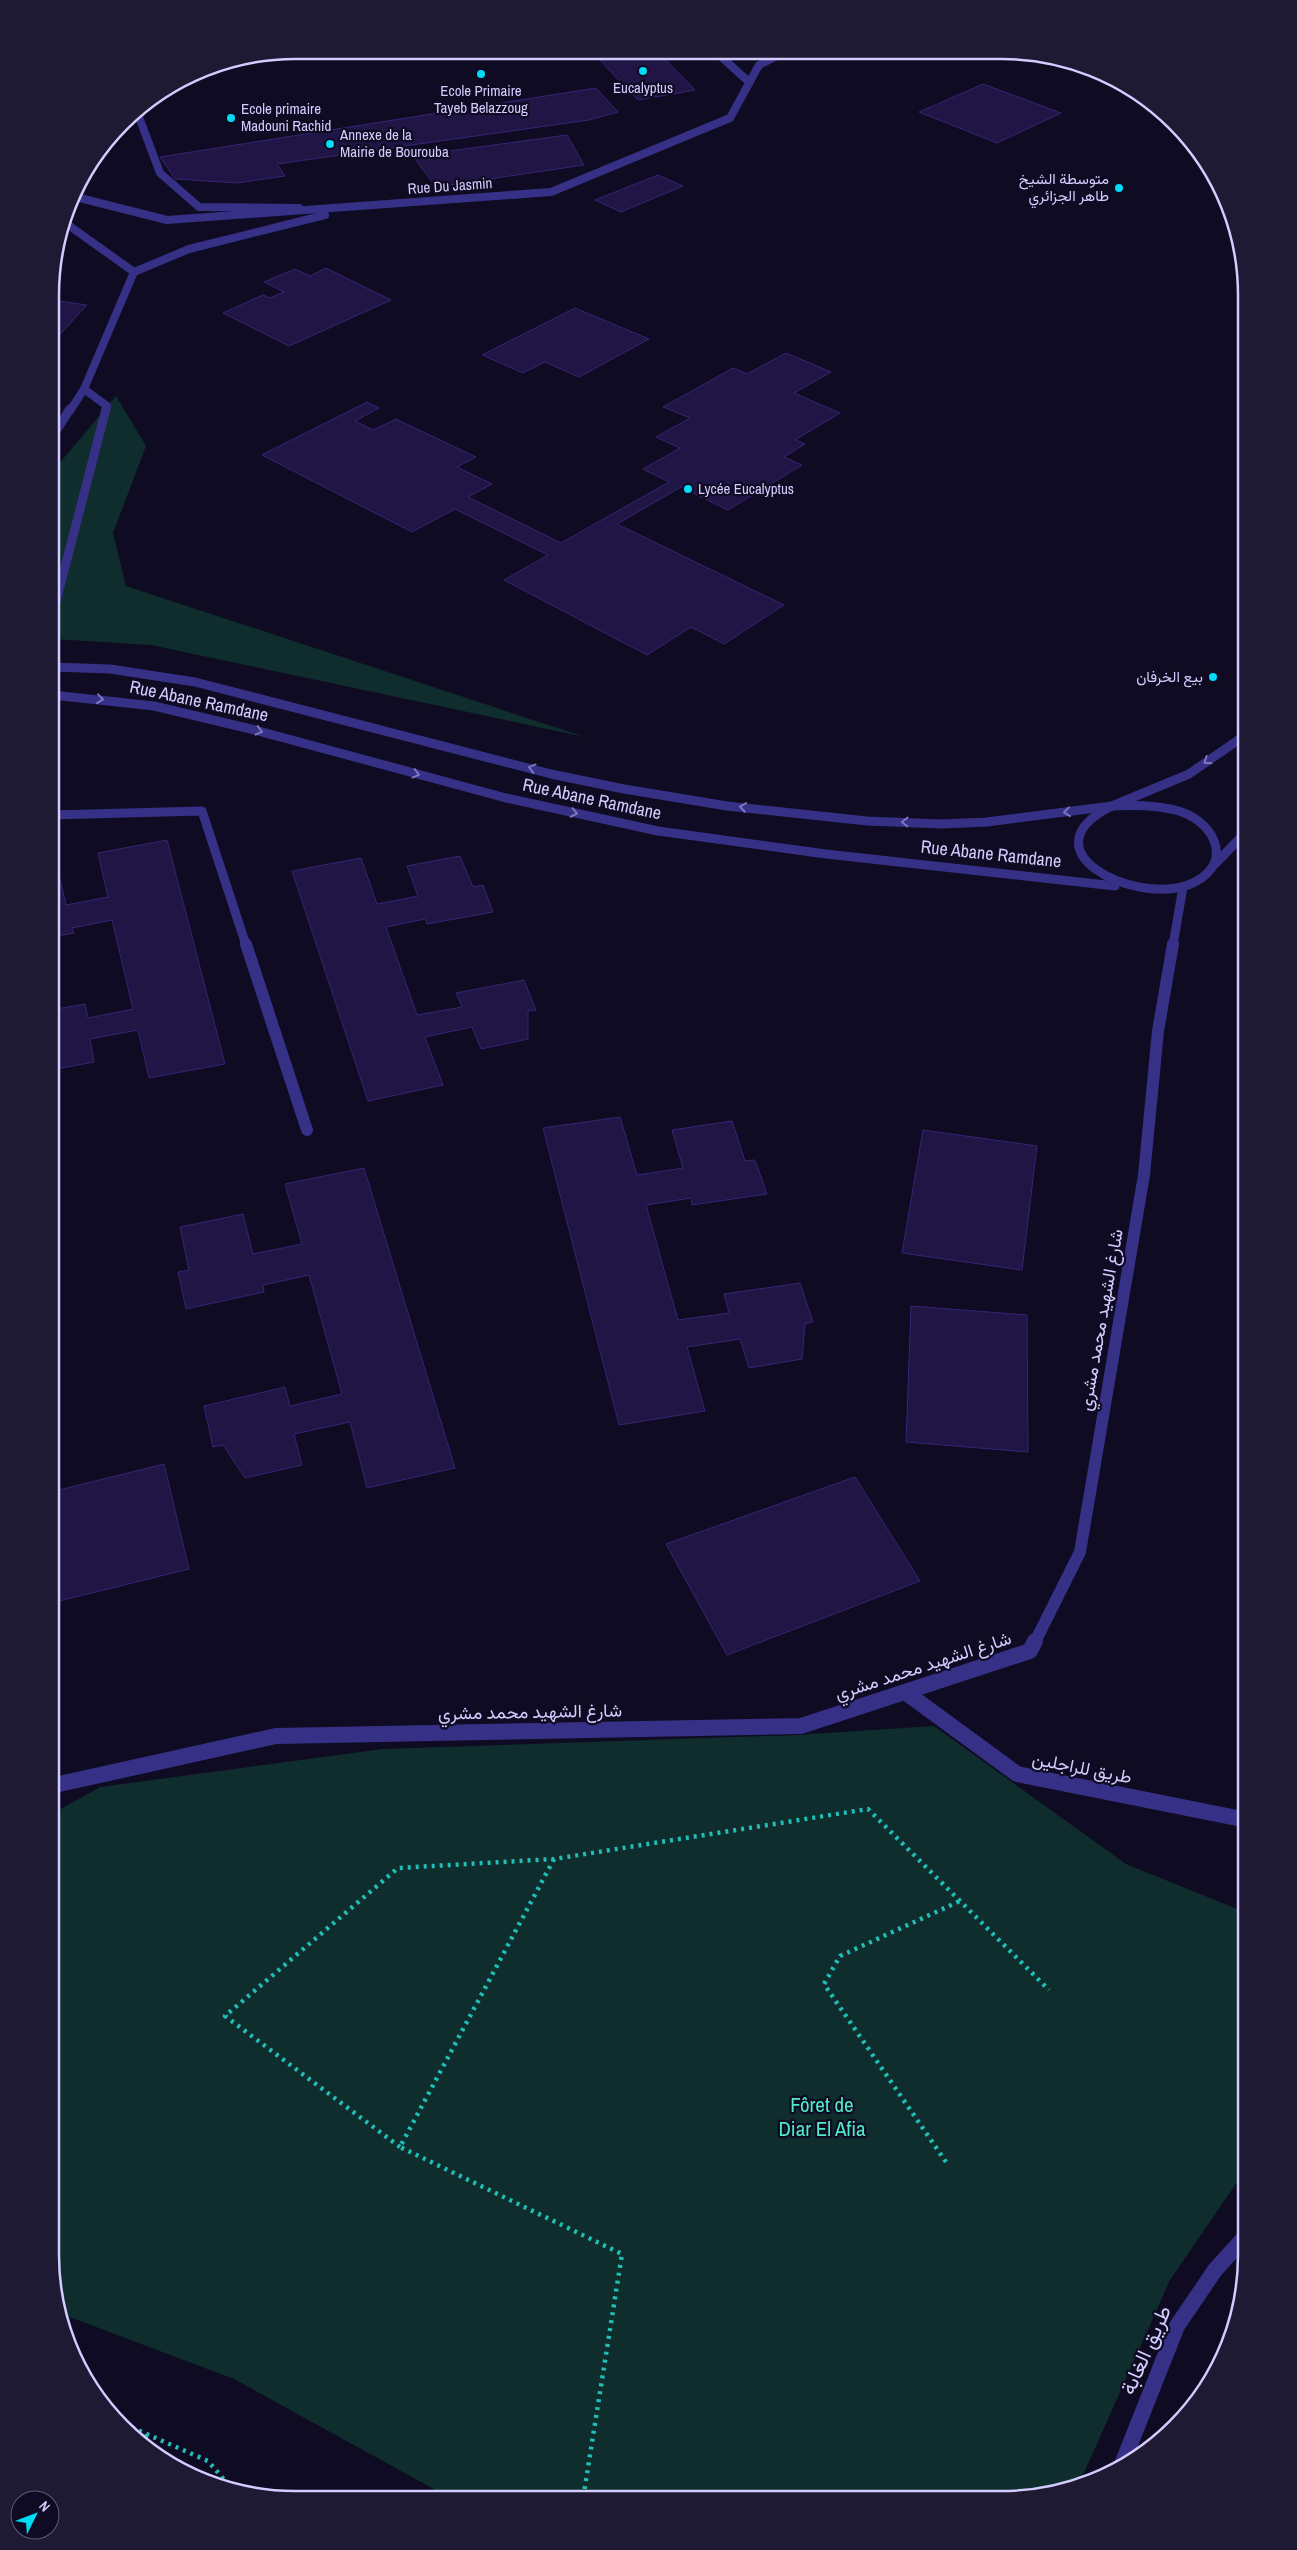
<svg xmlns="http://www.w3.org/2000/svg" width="1297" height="2550" viewBox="0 0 1297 2550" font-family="'Archivo Narrow',Vazirmatn,sans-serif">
  <rect width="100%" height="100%" fill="#0f0b22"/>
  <!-- green -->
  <g fill="#0e2d2c">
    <path d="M116 396 146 446 113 533 126 586 585 737 151 645 52 639V472Z"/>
    <path d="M934 1726 1126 1864 1247 1913 1246 2169 1170 2280 1084 2473 1068 2489 1002 2500 450 2498 234 2379 59 2313 50 2255V1815L100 1787 383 1749 796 1735Z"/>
  </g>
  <!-- building -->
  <g fill="#201545" stroke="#362574">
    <path d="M592 52H658L695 90 638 100Z"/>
    <path d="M983 84 1061 113 997 143 919 112Z"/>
    <path d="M596 88 618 112 589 120 277 164 285 176 237 183 175 179 160 157Z"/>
    <path d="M567 135 584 165 436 187 413 156Z"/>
    <path d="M658 175 683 186 621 212 595 200Z"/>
    <path d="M326 268 391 300 289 346 223 313 263 295 270 298 284 292 264 282 295 269 310 276Z"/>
    <path d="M52 300 87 305 52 343Z"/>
    <path d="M575 308 649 339 579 377 545 362 523 373 482 355Z"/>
    <path d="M786 353 831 372 794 393 840 413 795 440 805 444 784 457 802 465 728 510 681 487 617 524 784 605 724 644 691 627 647 655 504 580 548 555 455 509 412 532 262 455 367 402 379 408 355 421 373 430 396 419 476 457 457 467 492 484 468 497 561 543 669 482 643 469 680 448 656 437 690 418 663 407 733 368 747 374Z"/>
    <path d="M167 840 225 1064 149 1078 138 1030 90 1039 94 1062 51 1070V1010L85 1004 88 1018 133 1009 112 920 72 928 74 933 51 937V876L59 875 66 905 108 897 98 853Z"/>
    <path d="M460 856 473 887 483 885 493 912 427 924 425 919 386 927 417 1015 462 1007 456 993 524 980 536 1010 528 1011V1039L481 1049 472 1027 425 1037 443 1085 368 1101 292 871 361 858 377 904 418 896 407 866Z"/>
    <path d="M620 1117 637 1175 683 1168 672 1130 732 1121 745 1161 755 1160 767 1194 692 1205 691 1198 646 1205 678 1320 729 1313 724 1294 800 1283 813 1322 805 1324 802 1359 749 1368 740 1339 687 1347 705 1411 619 1425 543 1128Z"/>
    <path d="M923 1130 1037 1146 1022 1270 902 1253Z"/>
    <path d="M364 1168 455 1468 367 1488 350 1422 294 1434 302 1465 245 1478 223 1445 213 1447 204 1406 285 1387 290 1406 342 1394 309 1275 263 1285 264 1292 186 1309 178 1272 189 1270 180 1227 243 1214 253 1254 302 1244 285 1184Z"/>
    <path d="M911 1306 1027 1315 1028 1452 906 1442Z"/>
    <path d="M164 1464 189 1569 51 1603V1492Z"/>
    <path d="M855 1477 920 1581 727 1655 666 1544Z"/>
  </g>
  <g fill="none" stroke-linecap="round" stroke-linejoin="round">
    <!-- path -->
    <g stroke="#21beb7" stroke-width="4.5" stroke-dasharray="3 5" stroke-linecap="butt">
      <path d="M554 1859 400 2147 622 2254 583 2499"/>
      <path d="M400 2147 225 2016 398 1868 554 1859 868 1809 1049 1990"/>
      <path d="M946 2162 824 1984 840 1956 960 1901"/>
      <path d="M117 2421 208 2461 233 2490"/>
      <path d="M138 2442 148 2435"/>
    </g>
    <!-- pedestrian-far2 -->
    <g stroke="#363186" stroke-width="8">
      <path d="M717 53 749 82"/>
      <path d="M136 109 160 173 199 207 299 208"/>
      <path d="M84 389 107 406 106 411"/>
    </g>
    <!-- pedestrian-far1 -->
    <path stroke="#363186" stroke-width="9" d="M52 617 106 409"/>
    <!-- pedestrian -->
    <g stroke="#363186" stroke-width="16">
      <path d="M905 1692 1017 1774 1247 1820"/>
      <path d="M1121 2467 1177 2326 1215 2270 1246 2236"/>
    </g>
    <!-- minor-far3 -->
    <g stroke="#363186" stroke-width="8">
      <path d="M72 196 167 220 551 192 730 118 759 65 783 53"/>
      <path d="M64 222 134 272"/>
      <path d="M70 411 84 389 134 272 189 249 325 215"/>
    </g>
    <!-- minor-far2 -->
    <g stroke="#363186" stroke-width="9">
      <path d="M52 437 70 409"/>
      <path d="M51 815 202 811 246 945"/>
      <path d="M1173 945 1183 887"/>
    </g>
    <!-- minor-far1 -->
    <g stroke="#363186" stroke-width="12">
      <path d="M246 944 307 1130"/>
      <path d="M1035 1642 1080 1552 1144 1175 1158 1031 1173 944"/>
    </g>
    <!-- minor -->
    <path stroke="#363186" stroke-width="16" d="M50 1786 276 1736 801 1726 1030 1651 1035 1641"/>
    <!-- tertiary -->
    <g stroke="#363186" stroke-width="9">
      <path d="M52 667 110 669 195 682 551 774 624 789 727 806 867 821 942 824 987 822 1112 806"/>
      <path d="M52 695 154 706 255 730 506 798 658 831 826 854 1115 886"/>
      <path d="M1112 806C1134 805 1158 805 1179 811 1219 824 1234 868 1188 885 1131 905 1024 849 1112 806Z"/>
      <path d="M1112 806 1189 774 1247 734"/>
      <path d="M1215 864 1247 831"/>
    </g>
  </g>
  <!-- one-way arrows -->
  <defs><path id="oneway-chevron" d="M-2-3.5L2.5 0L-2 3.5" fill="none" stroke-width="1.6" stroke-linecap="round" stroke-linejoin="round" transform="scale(1.25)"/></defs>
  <g stroke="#7d77bc">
    <use href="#oneway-chevron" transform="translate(100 699) rotate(7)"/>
    <use href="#oneway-chevron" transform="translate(259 731) rotate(15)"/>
    <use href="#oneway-chevron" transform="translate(1207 761) rotate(146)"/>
    <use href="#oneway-chevron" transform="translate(532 768) rotate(-165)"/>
    <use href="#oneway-chevron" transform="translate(416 774) rotate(15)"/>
    <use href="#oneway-chevron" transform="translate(743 807) rotate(-171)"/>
    <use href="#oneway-chevron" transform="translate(1067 812) rotate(173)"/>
    <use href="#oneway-chevron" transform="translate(574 813) rotate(12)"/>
    <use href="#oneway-chevron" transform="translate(905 822) rotate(-179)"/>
  </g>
  <!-- markers -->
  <g fill="#00dbf7" stroke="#0f0b22" stroke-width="2">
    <circle cx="643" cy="71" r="5"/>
    <circle cx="481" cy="74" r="5"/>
    <circle cx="231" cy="118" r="5"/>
    <circle cx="330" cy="144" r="5"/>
    <circle cx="1119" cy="188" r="5"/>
    <circle cx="688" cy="489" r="5"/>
    <circle cx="1213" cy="677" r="5"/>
  </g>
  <g text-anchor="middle" stroke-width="4.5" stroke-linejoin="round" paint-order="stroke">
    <!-- far-poi labels -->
    <g font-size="15" fill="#d3ccff" stroke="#0f0b22" text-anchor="start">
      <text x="643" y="93" text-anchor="middle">Eucalyptus</text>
      <text x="481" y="96" text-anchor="middle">Ecole Primaire<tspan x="481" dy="17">Tayeb Belazzoug</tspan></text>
      <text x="241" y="114">Ecole primaire<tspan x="241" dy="17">Madouni Rachid</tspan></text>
      <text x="340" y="140">Annexe de la<tspan x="340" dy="17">Mairie de Bourouba</tspan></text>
      <text x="1109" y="184" text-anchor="end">متوسطة الشيخ<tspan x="1109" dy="17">طاهر الجزائري</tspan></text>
      <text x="698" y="494">Lycée Eucalyptus</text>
      <text x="1203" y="682" text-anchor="end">بيع الخرفان</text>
    </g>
    <!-- far-street labels -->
    <g font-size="15" fill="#d3ccff" stroke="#0f0b22">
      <text transform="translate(450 186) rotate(-4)" y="5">Rue Du Jasmin</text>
    </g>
    <!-- street labels -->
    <g font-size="18" fill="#d3ccff" stroke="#0f0b22">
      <text transform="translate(199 701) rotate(12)" y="6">Rue Abane Ramdane</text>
      <text transform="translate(592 799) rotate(12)" y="6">Rue Abane Ramdane</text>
      <text transform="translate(991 854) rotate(6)" y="6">Rue Abane Ramdane</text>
      <text transform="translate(1101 1320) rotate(-80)" y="6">شارغ الشهيد محمد مشري</text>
      <text transform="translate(923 1666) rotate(-18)" y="6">شارغ الشهيد محمد مشري</text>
      <text transform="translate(530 1712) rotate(-1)" y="6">شارغ الشهيد محمد مشري</text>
      <text transform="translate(1082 1768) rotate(11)" y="6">طريق للراجلين</text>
    </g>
    <!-- near-park labels -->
    <g font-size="21" fill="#4cebc6" stroke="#0f0b22">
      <text x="822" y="2112">Fôret de<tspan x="822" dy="24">Diar El Afia</tspan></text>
    </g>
    <!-- near-street labels -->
    <g font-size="21" fill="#d3ccff" stroke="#0f0b22">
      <text transform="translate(1146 2350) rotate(-66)" y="7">طريق الغابة</text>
    </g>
  </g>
  <!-- crop -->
  <path d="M0 0H1297V2550H0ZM295 59H1002A236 236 0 0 1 1238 295V2255A236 236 0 0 1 1002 2491H295A236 236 0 0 1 59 2255V295A236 236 0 0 1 295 59Z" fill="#1f1a34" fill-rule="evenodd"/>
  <path fill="none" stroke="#d3ccff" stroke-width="2.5" d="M295 59H1002A236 236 0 0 1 1238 295V2255A236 236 0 0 1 1002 2491H295A236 236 0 0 1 59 2255V295A236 236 0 0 1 295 59Z"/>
  <!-- north arrow -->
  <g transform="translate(35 2515) rotate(48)"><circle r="24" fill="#0f0b22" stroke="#5d587a"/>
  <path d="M0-4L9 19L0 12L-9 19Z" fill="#00dbf7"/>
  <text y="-8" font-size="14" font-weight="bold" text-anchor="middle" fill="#d3ccff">N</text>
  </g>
</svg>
